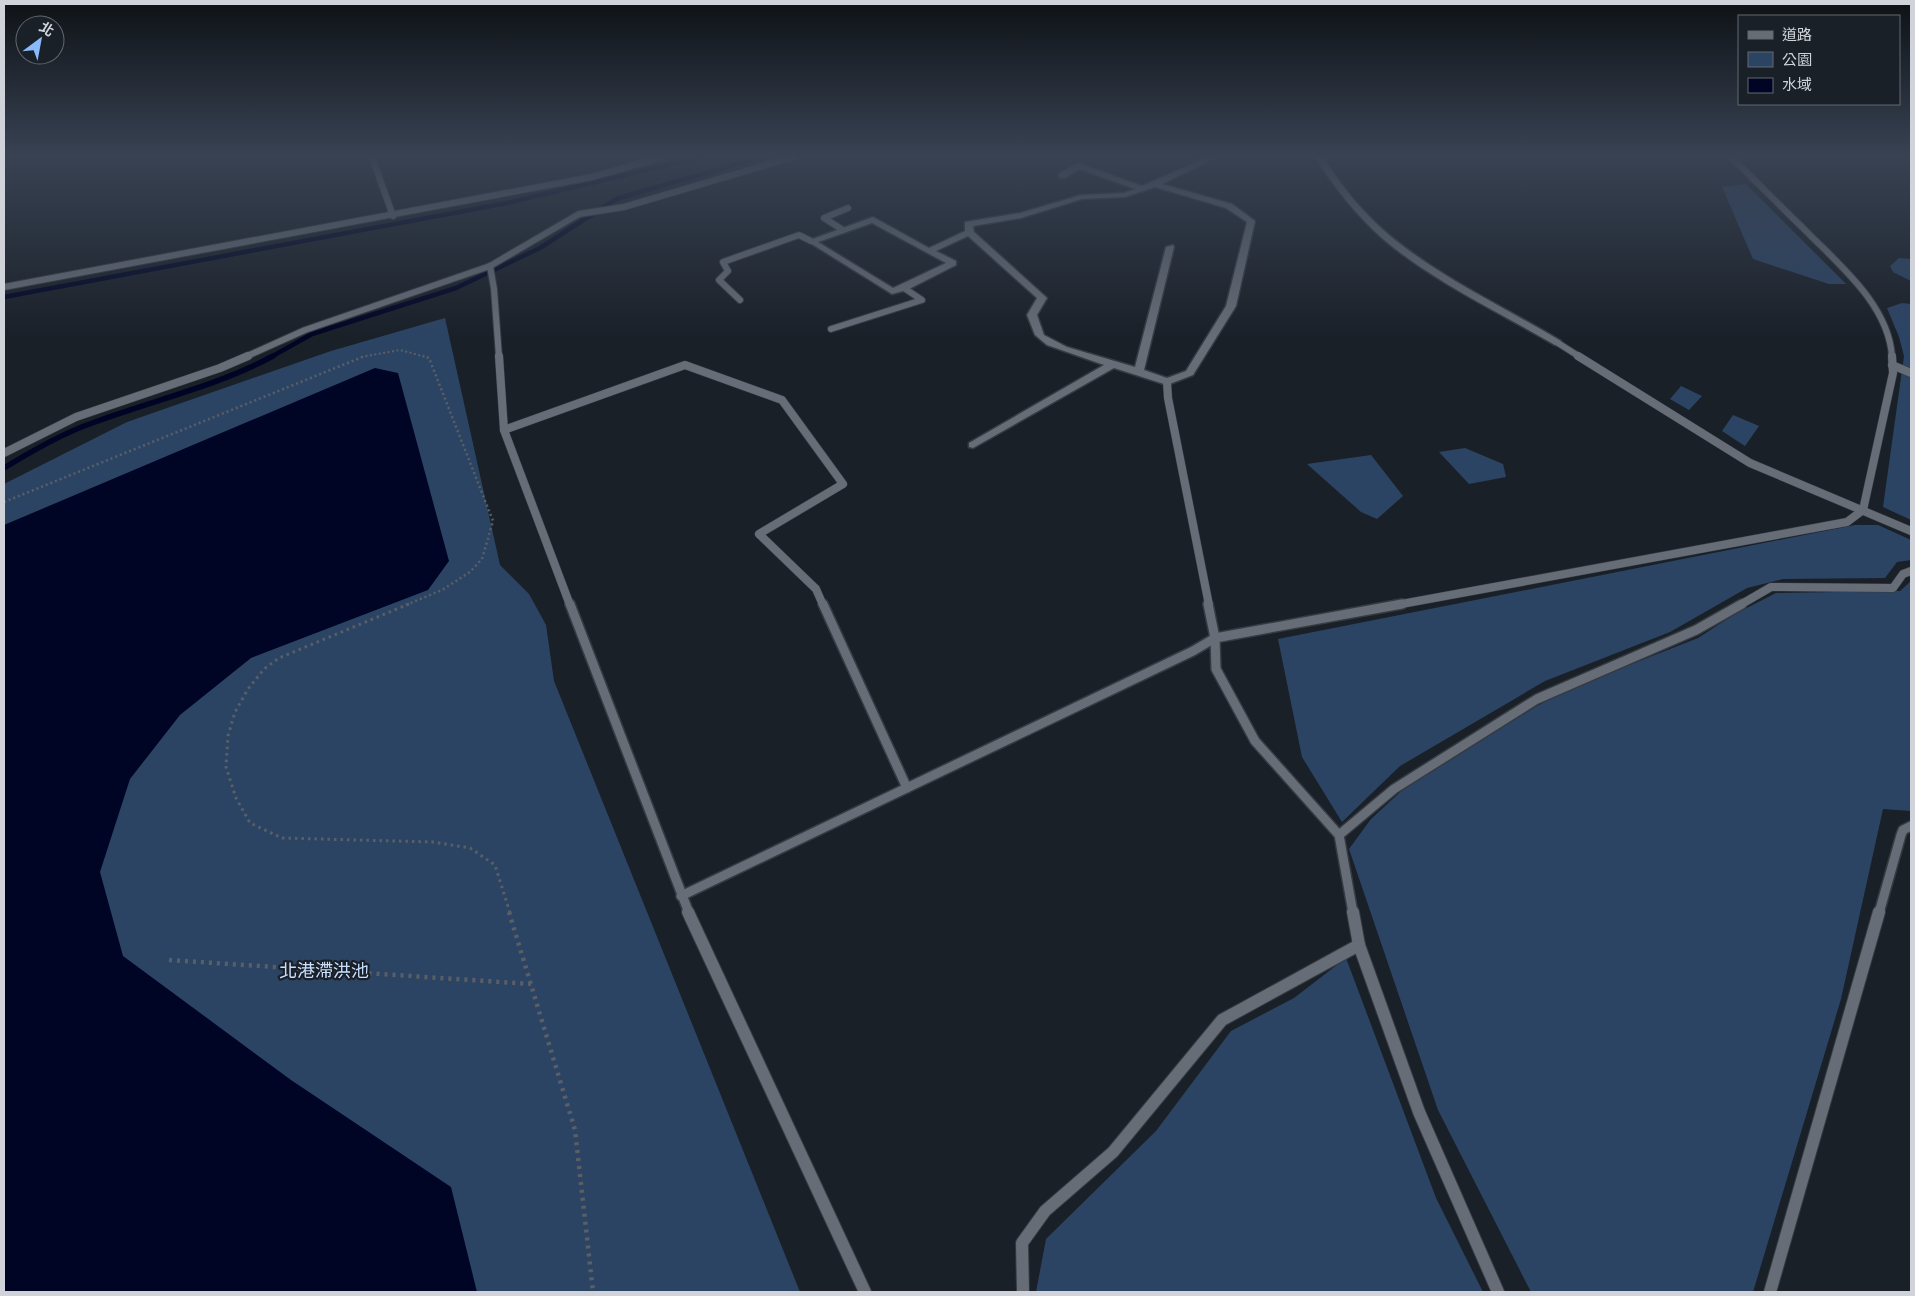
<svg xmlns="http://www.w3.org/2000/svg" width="1915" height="1296" viewBox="0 0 1915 1296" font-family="'Varela Round','Noto Sans TC',sans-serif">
  <rect width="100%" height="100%" fill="#1a2028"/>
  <!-- green -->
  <g fill="#2c4464">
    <path d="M1746 184 1846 284H1829L1753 259 1722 187Z"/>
    <path d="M1899 258 1911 259V281L1893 272 1890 266Z"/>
    <path d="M1902 303 1911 304V520L1883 507 1904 356 1899 337 1887 308Z"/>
    <path d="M445 318 500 565 529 594 546 625 554 681 800 1292H4V484L127 422 331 351Z"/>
    <path d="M1681 386 1702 396 1689 410 1670 399Z"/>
    <path d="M1733 415 1759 426 1745 446 1722 431Z"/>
    <path d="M1465 448 1503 464 1506 477 1469 484 1439 452Z"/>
    <path d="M1371 455 1403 496 1377 519 1361 512 1307 464Z"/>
    <path d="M1855 525H1878L1911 540V560L1897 562 1885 578 1783 579 1747 588 1670 632 1545 681 1400 766 1342 822 1302 757 1278 639Z"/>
    <path d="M1911 581V811L1883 809 1841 999 1753 1292H1531L1438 1110 1349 849 1371 819 1409 784 1537 706 1576 686 1698 638 1735 614 1776 593 1900 591Z"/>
    <path d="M1346 958 1436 1198 1483 1292H1036L1046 1239 1156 1131 1231 1031 1294 998Z"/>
  </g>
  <!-- water -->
  <path fill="#000525" d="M375 368 398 373 449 561 428 590 251 658 180 715 130 779 100 872 123 956 291 1080 451 1187 477 1292H4V525Z"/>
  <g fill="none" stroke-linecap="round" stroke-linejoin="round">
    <!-- stream-far1 -->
    <g stroke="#000525" stroke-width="4.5">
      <path d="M4 297 507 203 701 157"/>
      <path d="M271 357 312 334 456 288 540 248 616 199 761 157"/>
    </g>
    <!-- stream -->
    <path stroke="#000525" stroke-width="5.5" d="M4 468C34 450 63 433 95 422 154 400 218 386 273 356"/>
    <!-- service-far3 casing -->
    <g stroke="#363a41" stroke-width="8">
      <g id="service-far3">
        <path d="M372 157 393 216"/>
        <path d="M1731 157C1755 180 1778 204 1802 227 1837 263 1889 304 1892 357"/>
        <path d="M843 230 824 218 848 208"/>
        <path d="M490 266 494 289 499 357"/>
        <path d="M4 287 592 177 662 157"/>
        <path d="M740 300 719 280 728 271 723 262 799 235 811 241"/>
        <path d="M831 329 922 300 904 288"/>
        <path d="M1558 343 1580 357"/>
        <path d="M245 357 305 330 490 266 579 214 624 207 793 157"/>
      </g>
    </g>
    <!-- service-far2 casing -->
    <g stroke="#363a41" stroke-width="9">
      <g id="service-far2">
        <path d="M499 356 504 430 570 605"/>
        <path d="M1578 356 1750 463 1911 531"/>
        <path d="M1892 365 1911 373"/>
        <path d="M1167 382 1168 398 1209 605"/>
        <path d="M504 430 685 365 782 400 843 484 759 534 816 589 823 605"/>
        <path d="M4 453 76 417 220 368 248 356"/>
        <path d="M1396 605 1847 522 1863 510 1893 373 1892 356"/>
        <path d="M1740 605 1771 587 1893 588 1903 574 1911 571"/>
      </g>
    </g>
    <!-- service-far1 casing -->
    <g stroke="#363a41" stroke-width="12">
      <g id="service-far1">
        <path d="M570 604 689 913"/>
        <path d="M823 604 907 788"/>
        <path d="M1208 604 1215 638 1216 669 1255 741 1339 835 1353 913"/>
        <path d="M1339 835 1394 789 1537 699 1696 630 1742 604"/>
        <path d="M681 896 1193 651 1215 638 1402 604"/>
        <path d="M1879 913 1901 835 1903 830 1911 826"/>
      </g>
    </g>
    <!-- service casing -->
    <g stroke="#363a41" stroke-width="14">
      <g id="service">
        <path d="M688 912 865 1292"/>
        <path d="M1353 912 1359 945 1419 1112 1498 1292"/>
        <path d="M1023 1292 1022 1243 1045 1211 1113 1152 1222 1020 1359 945"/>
        <path d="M1770 1292 1879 912"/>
      </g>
    </g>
    <!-- minor casing -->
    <g stroke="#363a41" stroke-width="3">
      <g id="minor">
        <path d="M1208 157H1218L1162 184 1232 204 1255 221 1236 306 1193 375 1167 385 1114 368 973 448 969 447V443L1104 365 1047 345 1035 335 1027 315 1037 298 968 236 936 251 956 261V265L907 290 892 294 807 241 873 217 929 248 965 231V222L1020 213 1081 195 1124 193 1135 189 1079 169 1065 178H1059V174L1075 164H1081L1142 186ZM1155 187 1226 208 1247 222 1226 306 1186 371 1167 378 1144 370 1174 247 1173 245 1166 247 1135 367 1067 347 1044 335 1037 315 1047 298 974 232 973 226 1021 218 1082 199 1125 197ZM872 223 946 263 893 288 818 242Z"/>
        <path d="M1315 157H1323C1341 186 1363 213 1389 235 1441 278 1504 307 1561 341V345H1555C1497 311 1434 282 1383 239 1356 215 1334 187 1315 157Z"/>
      </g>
    </g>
    <!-- path-far3 -->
    <path stroke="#5a5f66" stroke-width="2" stroke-dasharray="2 2.5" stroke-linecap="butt" d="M361 357 400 350 426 357"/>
    <!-- path-far2 -->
    <g stroke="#5a5f66" stroke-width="2.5" stroke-dasharray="2 3" stroke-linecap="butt">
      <path d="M4 502 365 356"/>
      <path d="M406 605 442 590 470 572 482 559 493 521 429 358 423 356"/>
    </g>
    <!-- path-far1 -->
    <path stroke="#5a5f66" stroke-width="3" stroke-dasharray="2.5 4" stroke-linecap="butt" d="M409 604 279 658 264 669 248 689 235 712 228 736 226 767 236 798 250 823 282 838 433 842 470 848 495 865 510 913"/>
    <!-- path -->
    <g stroke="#5a5f66" stroke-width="4.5" stroke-dasharray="3 5" stroke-linecap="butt">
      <path d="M509 912 575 1130 593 1292"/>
      <path d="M169 960 531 984"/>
    </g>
    <!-- service-far3 -->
    <use href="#service-far3" stroke="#666d77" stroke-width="6"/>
    <!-- service-far2 -->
    <use href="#service-far2" stroke="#666d77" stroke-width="8"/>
    <!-- service-far1 -->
    <use href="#service-far1" stroke="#666d77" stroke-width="9"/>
    <!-- service -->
    <use href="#service" stroke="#666d77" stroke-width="12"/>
    <!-- minor -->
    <use href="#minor" fill="#666d77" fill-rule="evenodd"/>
  </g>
  <!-- sky -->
  <linearGradient id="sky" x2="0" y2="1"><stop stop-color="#0e1216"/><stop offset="0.46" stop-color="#384253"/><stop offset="1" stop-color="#384253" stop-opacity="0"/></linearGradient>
  <rect width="1915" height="338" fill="url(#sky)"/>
  <g text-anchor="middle" stroke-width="4.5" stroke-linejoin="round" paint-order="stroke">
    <!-- near-park labels -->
    <g font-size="18" fill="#c8dffe" stroke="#1a2028">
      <text x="324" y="977">北港滯洪池</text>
    </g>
  </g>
  <!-- border -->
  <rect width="1915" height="1296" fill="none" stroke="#d0d4da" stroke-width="10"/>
  <!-- legend -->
  <rect x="1738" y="15" width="162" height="90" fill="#1a2028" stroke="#63686f"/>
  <rect x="1748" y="31" width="25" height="8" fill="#666d77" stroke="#63686f"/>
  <text x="1782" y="40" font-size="15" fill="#d0d4da">道路</text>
  <rect x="1748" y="52" width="25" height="15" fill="#2c4464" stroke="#63686f"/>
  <text x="1782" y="65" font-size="15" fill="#d0d4da">公園</text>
  <rect x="1748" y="78" width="25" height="15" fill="#000525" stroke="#63686f"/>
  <text x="1782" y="90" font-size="15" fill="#d0d4da">水域</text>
  <!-- north arrow -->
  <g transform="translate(40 40) rotate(32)"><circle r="24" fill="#1a2028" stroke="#63686f"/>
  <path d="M0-4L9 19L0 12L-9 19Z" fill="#89bafc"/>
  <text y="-8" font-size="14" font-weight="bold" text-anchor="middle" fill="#d0d4da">北</text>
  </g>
</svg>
